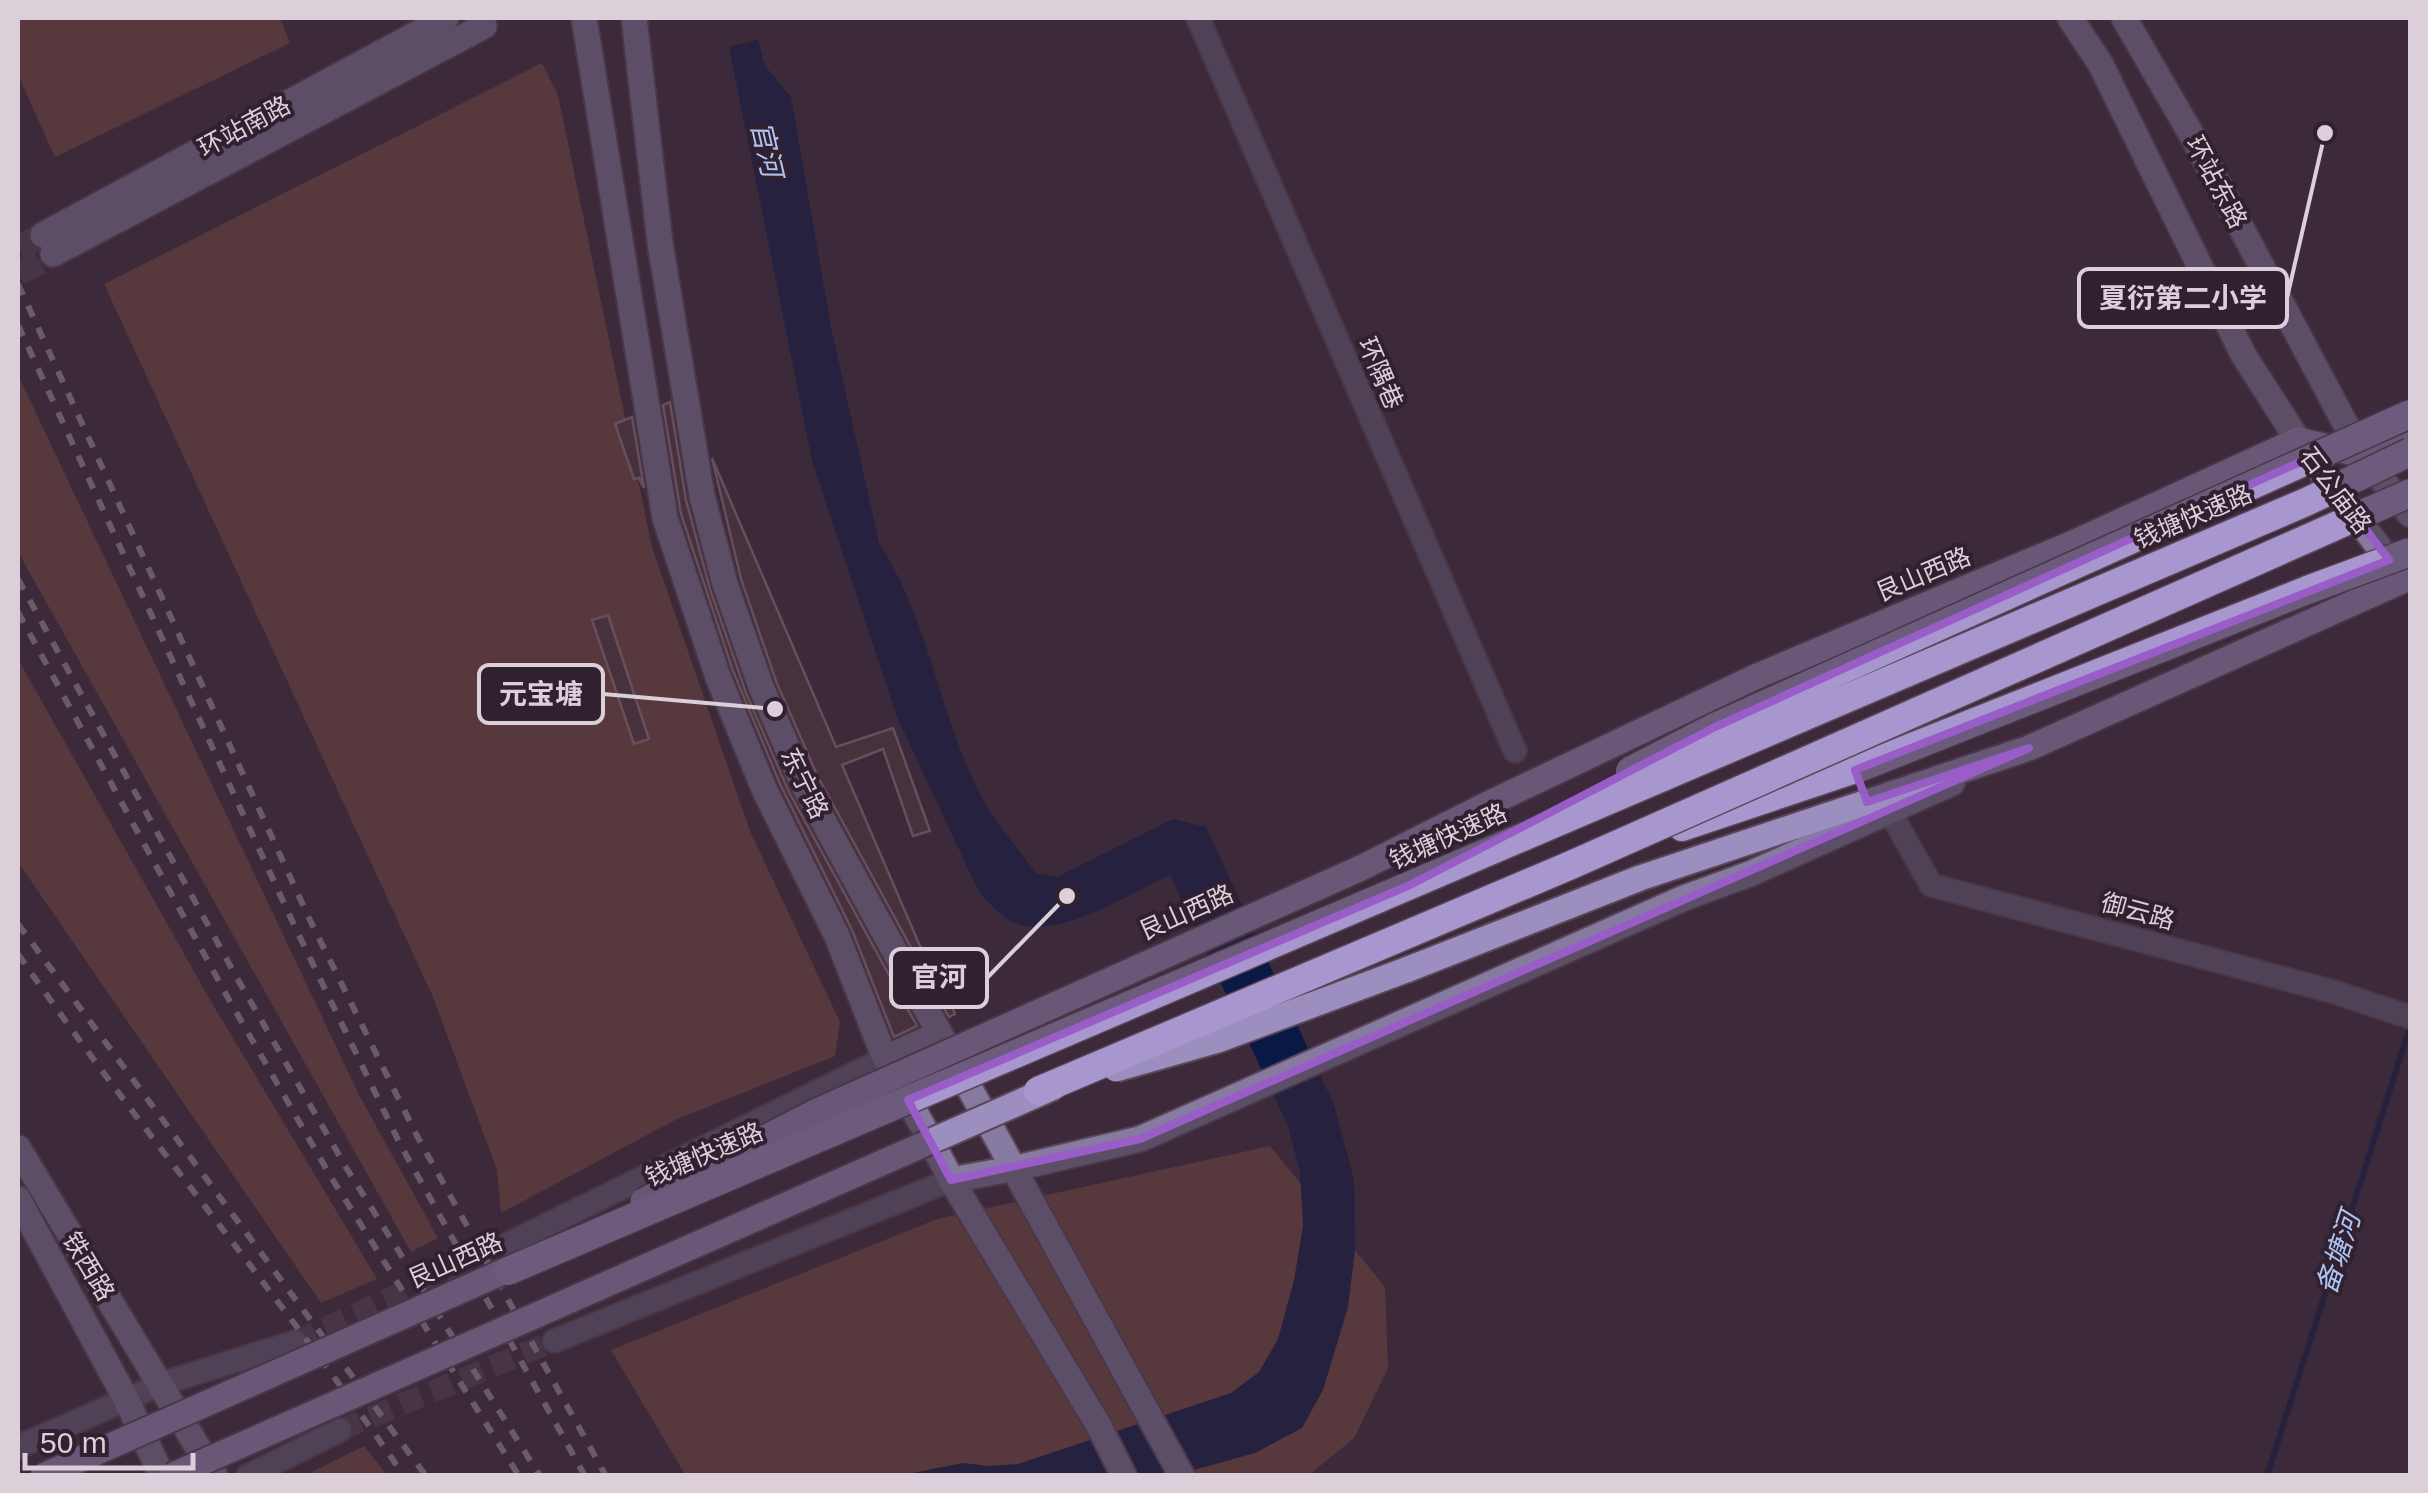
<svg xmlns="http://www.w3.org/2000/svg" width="2428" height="1493" viewBox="0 0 2428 1493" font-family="Arial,'Noto Sans SC',sans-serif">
  <rect width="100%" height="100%" fill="#3c293a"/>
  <!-- green -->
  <g fill="#784a3e">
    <path d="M18 18H280L290 43 55 157 18 75Z"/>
    <path d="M542 63 558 95 652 547 750 831 840 1022 835 1056 675 1120 501 1213 497 1170 433 997 104 284Z"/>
    <path d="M18 375 359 1095 438 1238 411 1252 18 552Z"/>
    <path d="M18 659 209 998 377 1279 321 1303 18 862Z"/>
    <path d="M1270 1146 1385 1287 1388 1368 1354 1438 1309 1475 686 1476 611 1350 937 1219Z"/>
    <path d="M364 1446 387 1475H310L312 1472Z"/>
  </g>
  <!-- water -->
  <path fill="#091844" d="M758 40 765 66 791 97 831 327 879 543C928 618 939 712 979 792 993 821 1017 847 1036 873L1057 877 1173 819 1206 827 1334 1105 1354 1180 1355 1250 1348 1307 1323 1390 1302 1428 1255 1453 1176 1475H902L963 1463 989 1466 1018 1464 1231 1393 1259 1372 1278 1339 1294 1280 1303 1226 1300 1172 1288 1126 1170 875C1131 893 1057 941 1015 923 1001 917 990 903 979 892L897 717 812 461 729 47Z"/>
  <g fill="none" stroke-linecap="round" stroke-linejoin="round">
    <!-- stream -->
    <path stroke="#091844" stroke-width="6" d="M2267 1476 2409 1030"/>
  </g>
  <!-- building -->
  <g fill="#563b42" stroke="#997b82" stroke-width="2.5">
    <path d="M670 402 686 500 710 589 746 693 789 792 917 1026 894 1037 852 930 780 784 733 671 681 514 663 405Z"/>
    <path d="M632 417 644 488 639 478 634 479 615 424Z"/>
    <path d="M712 458 836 747 893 728 930 831 913 836 883 749 842 765 923 953 928 951 955 1014 949 1017 818 777 776 681 741 579Z"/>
    <path d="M608 615 649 739 634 744 592 620Z"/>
  </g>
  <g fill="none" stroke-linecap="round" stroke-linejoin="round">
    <!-- minor-tunnel -->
    <g stroke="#544252" stroke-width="22" stroke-dasharray="22 11" stroke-linecap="butt">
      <path d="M295 1342 508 1244"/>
      <path d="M340 1430 554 1341"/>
    </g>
    <!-- secondary-tunnel -->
    <g stroke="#544252" stroke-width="25" stroke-dasharray="25 12" stroke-linecap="butt">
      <path d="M18 247 43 235"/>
      <path d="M18 274 53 254"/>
    </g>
    <!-- minor casing -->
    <g stroke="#594757" stroke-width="26">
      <g id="minor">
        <path d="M1198 18 1515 751"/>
        <path d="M1890 812 1931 885 2331 991 2410 1017"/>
        <path d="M508 1244 886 1058"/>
        <path d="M554 1341 951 1180"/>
        <path d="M18 1447 161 1384 295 1342"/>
        <path d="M248 1476 340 1430"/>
      </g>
    </g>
    <!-- secondary casing -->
    <g stroke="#594757" stroke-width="29">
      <g id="secondary">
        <path d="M584 18 665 518 718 677 765 791 837 936 882 1051 956 1188 1099 1426 1124 1476"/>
        <path d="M634 18 660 243 702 496 725 584 761 687 803 784 1182 1476"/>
        <path d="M2070 18 2100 63 2244 356 2298 440 2400 575"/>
        <path d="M2124 18 2194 139 2362 455 2410 514"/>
        <path d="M43 235 446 18"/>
        <path d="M53 254 484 26"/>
        <path d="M886 1058 939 1034"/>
        <path d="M18 1148 215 1476"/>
        <path d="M951 1180 1012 1169 1140 1139 1684 898 1752 873 1952 783"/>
        <path d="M18 1199 126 1399 162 1476"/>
      </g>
    </g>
    <!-- primary casing -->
    <g stroke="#594757" stroke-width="29">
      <g id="primary">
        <path d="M1361 868 1490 803 1755 677 2073 543 2298 440 2362 455 2410 438"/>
        <path d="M1406 970 1640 878 2029 748 2404 580 2410 563"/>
      </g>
    </g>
    <!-- trunk casing -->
    <g stroke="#594757" stroke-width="31">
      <path id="trunk" d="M1682 827 1864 766 2310 589"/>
    </g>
    <!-- minor -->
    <use href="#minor" stroke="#676079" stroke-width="22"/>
    <!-- secondary -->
    <use href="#secondary" stroke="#867aa1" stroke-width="25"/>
    <!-- primary -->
    <use href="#primary" stroke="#9d8ec0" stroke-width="25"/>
    <!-- trunk -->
    <use href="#trunk" stroke="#a897ce" stroke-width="28"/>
    <!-- rail -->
    <g stroke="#a597a3" stroke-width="6" stroke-dasharray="12 12" stroke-linecap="butt">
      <path d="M18 284 309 918 416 1134 606 1476"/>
      <path d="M18 325 294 925 400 1144 585 1476"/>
      <path d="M18 579 237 978 347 1169 540 1476"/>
      <path d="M18 612 228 998 331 1177 519 1476"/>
      <path d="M18 924 426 1476"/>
      <path d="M18 954C141 1132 282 1297 404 1476"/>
    </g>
    <!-- primary-bridge casing -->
    <g stroke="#594757" stroke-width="29" stroke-linecap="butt">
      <g id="primary-bridge">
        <path d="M1116 1069 1218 1040 1406 970"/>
        <path d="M643 1201 813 1113 1361 868"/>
        <path d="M43 1476 523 1263"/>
        <path d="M171 1476 1054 1087"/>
      </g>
    </g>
    <!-- trunk-bridge casing -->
    <g stroke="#594757" stroke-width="31" stroke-linecap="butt">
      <g id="trunk-bridge">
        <path d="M2310 589 2410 552"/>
        <path d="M1630 771 1715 727 2410 414"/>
        <path d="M1038 1091 1571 865 2410 493"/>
        <path d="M508 1271 2306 502 2410 452"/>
      </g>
    </g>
    <!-- primary-bridge -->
    <use href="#primary-bridge" stroke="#9d8ec0" stroke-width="25"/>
    <!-- trunk-bridge -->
    <use href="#trunk-bridge" stroke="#a897ce" stroke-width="28"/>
  </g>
  <!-- marked area -->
  <path d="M0 0H2428V1493H0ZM2311 457 2389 560 1855 770 1867 802 2029 748 1140 1139 951 1180 908 1100 1410 885 1715 727Z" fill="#3c293a" fill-opacity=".55" fill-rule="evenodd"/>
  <path fill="none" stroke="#985dc7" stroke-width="8" stroke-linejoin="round" d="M2311 457 2389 560 1855 770 1867 802 2029 748 1140 1139 951 1180 908 1100 1410 885 1715 727Z"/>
  <g text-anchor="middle" stroke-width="8" stroke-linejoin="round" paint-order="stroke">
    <!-- street labels -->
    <g font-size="25" fill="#dbcfd9" stroke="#312030">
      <text transform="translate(244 126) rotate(-28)" y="9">环站南路</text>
      <text transform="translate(2217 182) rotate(62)" y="9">环站东路</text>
      <text transform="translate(1381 373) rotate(67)" y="9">环隅巷</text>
      <text transform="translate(2336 490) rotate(53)" y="9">石公庙路</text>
      <text transform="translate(2193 516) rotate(-23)" y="9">钱塘快速路</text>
      <text transform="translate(1923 574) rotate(-23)" y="9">艮山西路</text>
      <text transform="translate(805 783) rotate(64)" y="9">东宁路</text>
      <text transform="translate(1448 836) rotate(-24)" y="9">钱塘快速路</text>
      <text transform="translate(2138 911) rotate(15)" y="9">御云路</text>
      <text transform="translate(1186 912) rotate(-24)" y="9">艮山西路</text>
      <text transform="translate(704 1154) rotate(-23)" y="9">钱塘快速路</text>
      <text transform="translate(455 1260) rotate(-24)" y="9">艮山西路</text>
      <text transform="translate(89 1266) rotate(59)" y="9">铁西路</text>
    </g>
    <!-- water labels -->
    <g font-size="28" font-style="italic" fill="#adc3f1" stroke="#312030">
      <text transform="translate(767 149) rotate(77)" y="10">官河</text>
      <text transform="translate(2338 1253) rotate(-72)" y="10">备塘河</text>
    </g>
  </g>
  <!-- callouts -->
  <path fill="none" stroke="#dbcfd9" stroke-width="4" d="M2325 133L2287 298M775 709L603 694M1067 896L987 978"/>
  <g fill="#dbcfd9" stroke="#312030" stroke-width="4">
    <circle cx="2325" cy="133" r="10"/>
    <circle cx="775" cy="709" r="10"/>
    <circle cx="1067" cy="896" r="10"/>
  </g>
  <g fill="#312030" stroke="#dbcfd9" stroke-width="4">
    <rect x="2079" y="269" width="208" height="58" rx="10"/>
    <rect x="479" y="665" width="124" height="58" rx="10"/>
    <rect x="891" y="949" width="96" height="58" rx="10"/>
  </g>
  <g font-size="28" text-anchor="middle" font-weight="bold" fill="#dbcfd9">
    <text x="2183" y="308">夏衍第二小学</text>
    <text x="541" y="704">元宝塘</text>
    <text x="939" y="987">官河</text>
  </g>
  <!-- border -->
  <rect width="2428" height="1493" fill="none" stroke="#dbcfd9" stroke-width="40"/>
  <!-- scale -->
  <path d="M25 1453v15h168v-15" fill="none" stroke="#dbcfd9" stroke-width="5"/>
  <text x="40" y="1453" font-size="30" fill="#dbcfd9" stroke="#312030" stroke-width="8" paint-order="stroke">50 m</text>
</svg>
